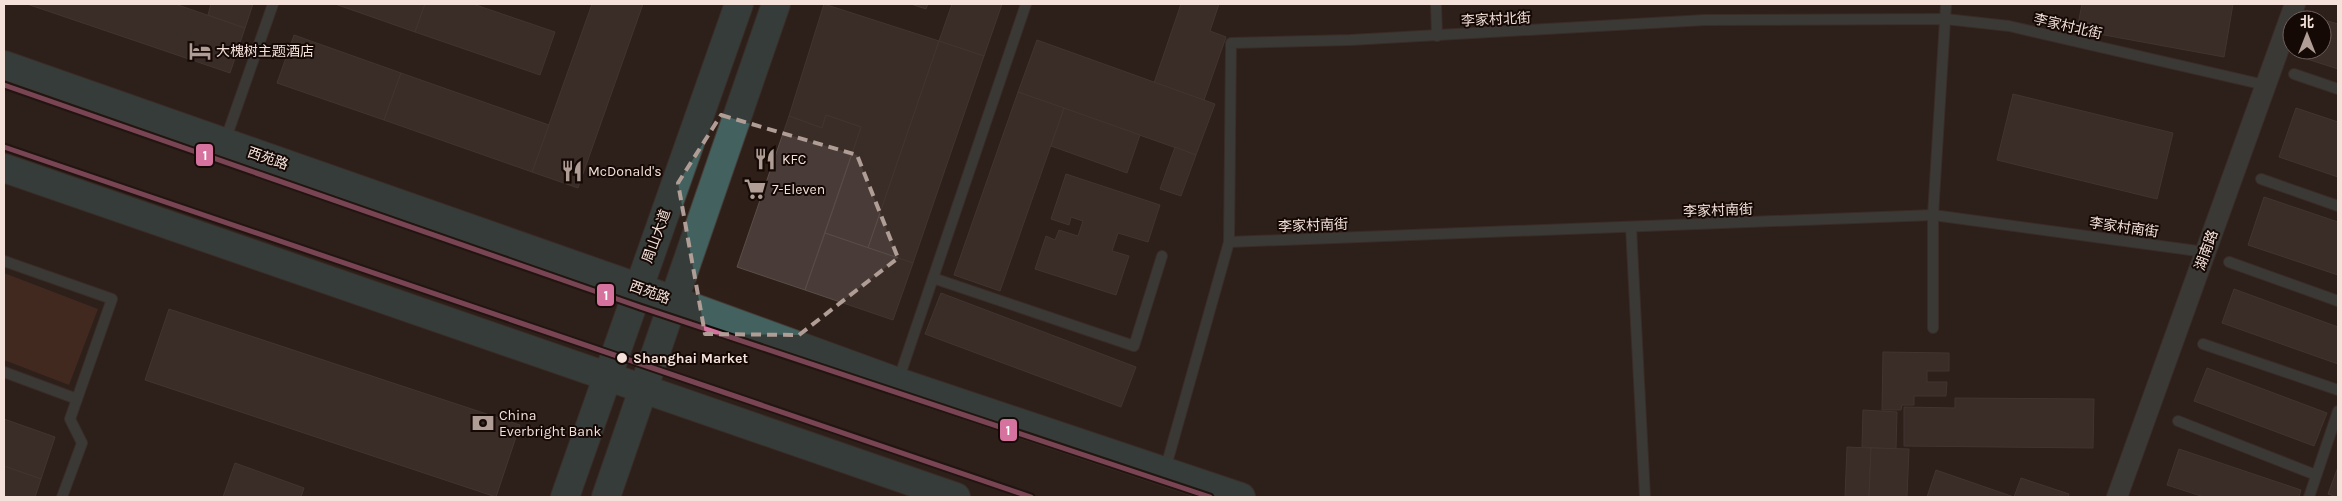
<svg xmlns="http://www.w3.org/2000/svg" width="2342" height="501" viewBox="0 0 2342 501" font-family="Karla,'Noto Sans SC',sans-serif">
  <rect width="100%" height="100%" fill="#2e1f19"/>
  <!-- green -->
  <path fill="#593529" d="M4 273 98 309 69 385 4 360Z"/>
  <!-- building -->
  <g fill="#493c38" stroke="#5a4d48">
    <path d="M27 4H175L245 28 230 73Z"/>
    <path d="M211 4H253L245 28 208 15Z"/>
    <path d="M335 4H425L415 32Z"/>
    <path d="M425 4H473L555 32 540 75 415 32Z"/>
    <path d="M592 4H643L578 188 532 172Z"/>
    <path d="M824 4 939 41 868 248 825 233 861 127 826 115 822 128 789 116Z"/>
    <path d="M911 4H928L926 9Z"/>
    <path d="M952 4H1002L984 56 939 41Z"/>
    <path d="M1181 4H1219L1210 31 1226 37 1204 100 1154 83Z"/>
    <path d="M2082 4H2233L2224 57 2077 30Z"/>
    <path d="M2321 19 2338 24V69L2307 59 2310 50H2322Z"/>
    <path d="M294 35 401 73 384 120 277 83Z"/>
    <path d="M1037 40 1215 104 1196 155 1018 92Z"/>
    <path d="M939 41 984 56 913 263 868 248Z"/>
    <path d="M401 73 549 125 532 172 384 120Z"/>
    <path d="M1018 92 1064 108 1000 291 954 275Z"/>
    <path d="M2013 94 2173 133 2157 199 1997 160Z"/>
    <path d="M1064 108 1140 135 1127 173 1051 146Z"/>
    <path d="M2296 108 2338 122V177L2279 157Z"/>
    <path d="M826 115 861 127 805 290 737 267 789 116 822 128Z"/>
    <path d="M1175 147 1196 155 1181 196 1160 189Z"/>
    <path d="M1066 174 1160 205 1148 242 1118 233 1112 251 1129 256 1116 295 1035 269 1046 236 1055 240 1059 230 1078 236 1083 221 1071 217 1069 225 1051 219Z"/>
    <path d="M2264 197 2338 222V275L2248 245Z"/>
    <path d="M825 233 913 263 893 320 805 290Z"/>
    <path d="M2234 289 2338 327V364L2222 323Z"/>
    <path d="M941 293 1136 367 1121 407 925 334Z"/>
    <path d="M169 309 520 425 496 497 145 380Z"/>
    <path d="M1883 352 1949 353V371H1927V382H1947L1946 396H1914V405H1902L1901 410H1882Z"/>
    <path d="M2207 368 2327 413 2314 446 2194 401Z"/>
    <path d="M1955 398 2094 399 2093 448 1904 446V407L1955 408Z"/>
    <path d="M1863 410 1897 412 1896 449 1862 447Z"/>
    <path d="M4 419 55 437 41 479 4 466Z"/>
    <path d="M1847 447 1871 448 1869 497H1845Z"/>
    <path d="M1871 448 1909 449 1907 497H1869Z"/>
    <path d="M2179 449 2301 490 2299 497H2204L2167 485Z"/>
    <path d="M235 463 304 488 301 497H223Z"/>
    <path d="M4 466 41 479 35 497H4Z"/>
    <path d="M2338 467V497H2337L2328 494Z"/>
    <path d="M1936 470 2014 497H1927Z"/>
    <path d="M2021 478 2069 494 2068 497H2014Z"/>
  </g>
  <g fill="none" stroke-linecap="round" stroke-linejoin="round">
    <!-- service casing -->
    <g stroke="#483b36" stroke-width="12">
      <g id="service">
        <path d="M1436 4 1437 36"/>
        <path d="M2294 74 2338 89"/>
        <path d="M225 141 273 4"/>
        <path d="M2261 179 2338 206"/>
        <path d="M1631 227 1645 497"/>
        <path d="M1229 242 1933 215 2205 252"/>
        <path d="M4 261 112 299 70 419 82 443 62 497"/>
        <path d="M2229 262 2338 301"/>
        <path d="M933 278 1134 346 1162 256"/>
        <path d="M1933 328V215L1946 4"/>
        <path d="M2203 344 2338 390"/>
        <path d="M4 372 77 399"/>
        <path d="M898 381 1026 4"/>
        <path d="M2178 421 2316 475"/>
        <path d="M1165 470 1229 242 1231 43 1350 40 1705 20 1945 19 2009 26 2265 85"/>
        <path d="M2309 497 2338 411"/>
      </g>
    </g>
    <!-- minor casing -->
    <g stroke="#483b36" stroke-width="22">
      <path id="minor" d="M2117 497 2295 4"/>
    </g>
    <!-- primary casing -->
    <g stroke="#483b36" stroke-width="30">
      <g id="primary">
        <path d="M4 65 637 287 898 382 1241 497"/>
        <path d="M4 168 956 497"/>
        <path d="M565 497 739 4"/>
        <path d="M606 497 776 4"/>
      </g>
    </g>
    <!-- service -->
    <use href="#service" stroke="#4b5a58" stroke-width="10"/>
    <!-- minor -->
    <use href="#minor" stroke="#4b5a58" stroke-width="20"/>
    <!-- primary -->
    <use href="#primary" stroke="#42615f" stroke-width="28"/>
    <!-- metro-1 casing -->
    <g stroke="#150906" stroke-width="9">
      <g id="metro-1">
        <path d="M4 85 640 307 1210 497"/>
        <path d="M4 147 1031 497"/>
      </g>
    </g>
    <!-- metro-1 -->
    <use href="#metro-1" stroke="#d5739e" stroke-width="5"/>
  </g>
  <!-- marked area -->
  <path d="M0 0H2342V501H0ZM721 115 857 155 898 258 799 335 705 334 678 183Z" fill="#2e1f19" fill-opacity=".55" fill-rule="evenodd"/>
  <path fill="none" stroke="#af9d96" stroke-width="4" stroke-dasharray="10 6" stroke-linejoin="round" d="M721 115 857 155 898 258 799 335 705 334 678 183Z"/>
  <!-- icons -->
  <defs>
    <g id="hotel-bare" transform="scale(1.725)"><path d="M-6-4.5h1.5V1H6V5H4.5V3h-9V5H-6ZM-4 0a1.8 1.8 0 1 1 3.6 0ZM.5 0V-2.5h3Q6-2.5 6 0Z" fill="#af9d96" stroke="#150906" stroke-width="2.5" paint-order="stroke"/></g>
    <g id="restaurant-bare" transform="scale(1.725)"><path d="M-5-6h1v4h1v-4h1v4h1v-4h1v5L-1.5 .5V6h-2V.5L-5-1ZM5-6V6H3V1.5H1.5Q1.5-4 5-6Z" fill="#af9d96" stroke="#150906" stroke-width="2.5" paint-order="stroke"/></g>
    <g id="supermarket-bare" transform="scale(1.725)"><path d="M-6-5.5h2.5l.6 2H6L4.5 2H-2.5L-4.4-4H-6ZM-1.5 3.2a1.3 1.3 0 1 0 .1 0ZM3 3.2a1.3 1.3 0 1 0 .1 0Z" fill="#af9d96" stroke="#150906" stroke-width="2.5" paint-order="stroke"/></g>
    <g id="bank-bare" transform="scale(1.725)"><path d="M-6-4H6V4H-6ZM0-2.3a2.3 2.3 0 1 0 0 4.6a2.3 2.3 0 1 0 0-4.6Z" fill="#af9d96" stroke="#150906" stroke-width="2.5" paint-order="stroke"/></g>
  </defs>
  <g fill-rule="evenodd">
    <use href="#hotel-bare" x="200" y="51"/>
    <use href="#restaurant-bare" x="765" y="159"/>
    <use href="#restaurant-bare" x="572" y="171"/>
    <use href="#supermarket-bare" x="755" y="189"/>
    <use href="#bank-bare" x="483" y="423"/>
  </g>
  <!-- markers -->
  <circle fill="#f4e1da" stroke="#150906" stroke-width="2" cx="622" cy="358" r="6"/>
  <g text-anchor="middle" stroke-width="4" stroke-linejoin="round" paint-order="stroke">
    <!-- street labels -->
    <g font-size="14" fill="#f4e1da" stroke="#150906">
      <text transform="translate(1496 19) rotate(-3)" y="5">李家村北街</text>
      <text transform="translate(2068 26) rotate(13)" y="5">李家村北街</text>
      <text transform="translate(268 158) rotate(19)" y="5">西苑路</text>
      <text transform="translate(1718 210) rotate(-2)" y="5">李家村南街</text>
      <text transform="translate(1313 225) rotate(-2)" y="5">李家村南街</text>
      <text transform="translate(2124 227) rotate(8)" y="5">李家村南街</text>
      <text transform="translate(656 236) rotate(-70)" y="5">周山大道</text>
      <text transform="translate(2206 250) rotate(-70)" y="5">湖南路</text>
      <text transform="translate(650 292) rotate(20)" y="5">西苑路</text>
    </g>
    <!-- poi labels -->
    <g font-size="14" fill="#f4e1da" stroke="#150906" text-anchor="start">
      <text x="216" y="56">大槐树主题酒店</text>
      <text x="782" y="164">KFC</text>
      <text x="588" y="176">McDonald's</text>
      <text x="772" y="194">7-Eleven</text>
      <text x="499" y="420">China<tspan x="499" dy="16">Everbright Bank</tspan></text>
    </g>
    <!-- stop labels -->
    <g font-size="14" font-weight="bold" fill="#f4e1da" stroke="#150906" text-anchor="start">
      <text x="633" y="363">Shanghai Market</text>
    </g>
  </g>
  <g stroke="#150906" stroke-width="2">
    <rect x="195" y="143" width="19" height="24" rx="5" fill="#d5739e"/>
    <rect x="596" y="283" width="19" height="24" rx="5" fill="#d5739e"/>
    <rect x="999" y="418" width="19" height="24" rx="5" fill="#d5739e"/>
  </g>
  <g font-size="14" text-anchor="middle" font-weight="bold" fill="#fff">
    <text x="205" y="160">1</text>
    <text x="606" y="300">1</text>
    <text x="1008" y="435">1</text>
  </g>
  <!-- border -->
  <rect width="2342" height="501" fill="none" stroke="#f4e1da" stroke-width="10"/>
  <!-- north arrow -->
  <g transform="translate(2307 35)"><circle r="24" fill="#150906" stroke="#6e5f5b"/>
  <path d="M0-4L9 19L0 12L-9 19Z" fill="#af9d96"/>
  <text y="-8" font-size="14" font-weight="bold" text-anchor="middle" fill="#f4e1da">北</text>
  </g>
</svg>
